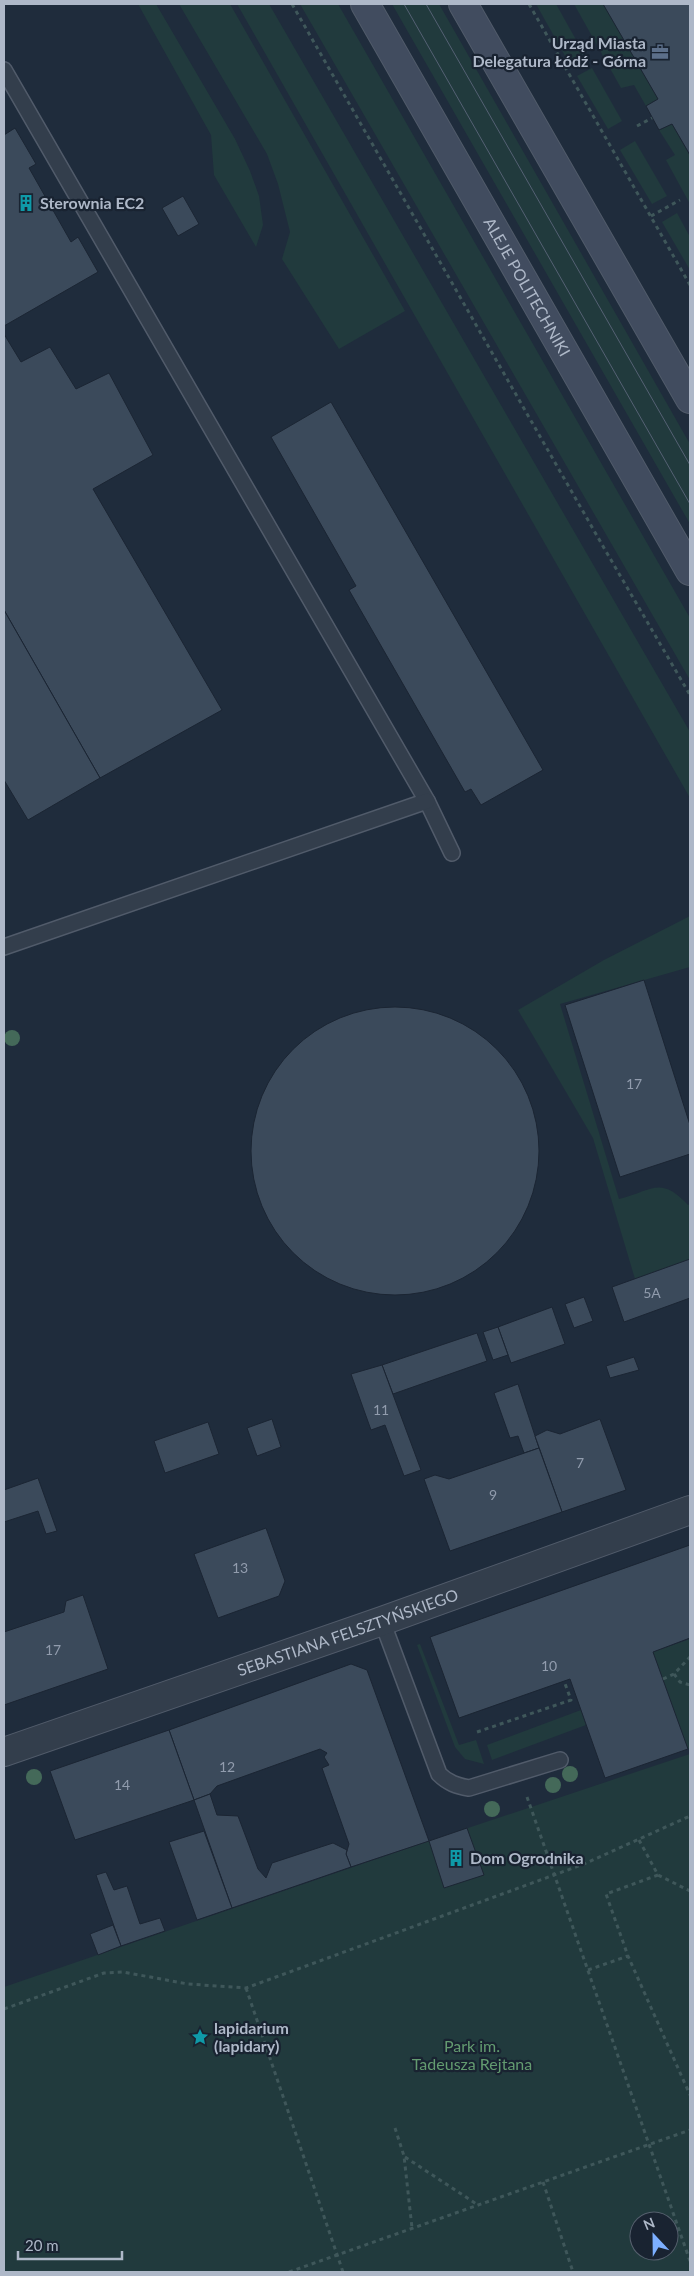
<svg xmlns="http://www.w3.org/2000/svg" width="694" height="2276" viewBox="0 0 694 2276" font-family="Lato,sans-serif">
  <rect width="100%" height="100%" fill="#1f2c3c"/>
  <!-- green -->
  <g fill="#213a3d" fill-rule="evenodd">
    <path d="M138 4H156L235 139 250 171 259 196 263 225 256 247 214 175 211 135Z"/>
    <path d="M179 4H230L405 311 339 349 282 259 290 232 278 184 267 154Z"/>
    <path d="M237 4H269L690 732V798Z"/>
    <path d="M300 4H338L690 618V680Z"/>
    <path d="M392 4H439L690 444V524Z"/>
    <path d="M536 4H556L584 54 569 63Z"/>
    <path d="M574 4H603L658 99 646 106 634 85 621 88Z"/>
    <path d="M592 68 622 121 608 129 577 76Z"/>
    <path d="M672 124 690 156V204L666 160 675 155 659 130Z"/>
    <path d="M635 141 667 196 652 204 620 150Z"/>
    <path d="M677 213 690 237V270L662 222Z"/>
    <path d="M690 916V967L560 1004 619 1199C652 1191 660 1175 688 1205L690 1204V1260L635 1279 593 1138 518 1010 604 960Z"/>
    <path d="M690 1639V1748L688 1749 653 1652Z"/>
    <path d="M420 1644 459 1745 476 1740 484 1764 465 1759 455 1747 417 1645Z"/>
    <path d="M581 1710 586 1725 492 1760 487 1745Z"/>
    <path d="M690 1754V2272H4V1987L429 1841ZM639 2221H669V2251H639Z"/>
  </g>
  <!-- building -->
  <g fill="#3b4a5b" stroke="#1b2533">
    <path d="M603 4H690V155L672 124 659 130 646 106 658 99Z"/>
    <path d="M15 128 36 164 29 168 71 242 78 237 98 272 4 326V135Z"/>
    <path d="M183 196 199 224 178 236 162 208Z"/>
    <path d="M4 334 21 362 50 347 76 389 109 373 153 455 93 489 222 710 100 778 4 610Z"/>
    <path d="M331 402 543 770 481 805 471 789 465 792 349 590 356 586 271 437Z"/>
    <path d="M4 610 100 778 28 820 4 780Z"/>
    <path d="M644 980 690 1125V1154L620 1177 565 1005Z"/>
    <circle cx="395" cy="1151" r="144"/>
    <path d="M690 1259V1298L624 1322 612 1287Z"/>
    <path d="M584 1297 593 1321 574 1328 565 1304Z"/>
    <path d="M552 1307 565 1344 511 1363 498 1327Z"/>
    <path d="M498 1327 508 1355 493 1360 483 1332Z"/>
    <path d="M477 1333 487 1361 393 1394 382 1365Z"/>
    <path d="M634 1357 639 1370 610 1378 606 1366Z"/>
    <path d="M382 1365 421 1470 404 1476 385 1425 371 1430 351 1374Z"/>
    <path d="M518 1384 539 1448 524 1453 518 1436 510 1438 494 1393Z"/>
    <path d="M272 1419 281 1447 257 1456 247 1428Z"/>
    <path d="M600 1419 626 1490 562 1512 535 1436 547 1430 560 1434Z"/>
    <path d="M208 1422 219 1454 165 1473 154 1441Z"/>
    <path d="M539 1448 562 1512 450 1551 424 1479 435 1475 449 1479Z"/>
    <path d="M38 1478 57 1531 46 1534 38 1511 4 1522V1490Z"/>
    <path d="M266 1528 285 1581 279 1596 218 1618 194 1554Z"/>
    <path d="M690 1545V1638L653 1652 688 1749 605 1778 570 1679 459 1718 430 1637Z"/>
    <path d="M83 1595 108 1669 4 1705V1632L64 1612 66 1601Z"/>
    <path d="M351 1664 367 1670 429 1841 351 1867 346 1854 349 1844 322 1768 329 1765 324 1757 327 1753 320 1749 217 1786 210 1794 194 1800 169 1730Z"/>
    <path d="M169 1730 194 1800 75 1840 50 1771Z"/>
    <path d="M210 1794 217 1815 238 1816 258 1869 266 1878 272 1863 333 1843 347 1850 346 1854 351 1867 232 1908 194 1800Z"/>
    <path d="M467 1828 484 1875 444 1888 429 1841Z"/>
    <path d="M204 1831 232 1908 197 1920 169 1842Z"/>
    <path d="M106 1872 114 1890 127 1886 140 1924 160 1918 165 1931 121 1946 96 1875Z"/>
    <path d="M113 1925 121 1946 98 1955 90 1934Z"/>
  </g>
  <g fill="none" stroke-linecap="round" stroke-linejoin="round">
    <!-- service casing -->
    <g stroke="#515b6a" stroke-width="18">
      <g id="service">
        <path d="M4 70 427 801 452 853"/>
        <path d="M4 947 427 801"/>
        <path d="M382 1621 439 1774C448 1783 457 1786 469 1788L560 1760"/>
      </g>
    </g>
    <!-- minor casing -->
    <g stroke="#515b6a" stroke-width="30">
      <g id="minor">
        <path id="s1" d="M4 1752 382 1621 690 1510"/>
      </g>
    </g>
    <!-- secondary casing -->
    <g stroke="#515b6a" stroke-width="30">
      <g id="secondary">
        <path id="s2" d="M365 4 690 571"/>
        <path d="M463 4 690 399"/>
      </g>
    </g>
    <!-- path -->
    <g stroke="#3f575a" stroke-width="3" stroke-dasharray="4 4" stroke-linecap="butt">
      <path d="M292 4 604 548 690 695"/>
      <path d="M529 4 690 285"/>
      <path d="M637 126 652 118"/>
      <path d="M651 216 680 200"/>
      <path d="M674 1674 680 1682 690 1685"/>
      <path d="M663 1679 674 1674 690 1657"/>
      <path d="M477 1732 571 1700 564 1681"/>
      <path d="M527 1797 690 2261"/>
      <path d="M639 1840 658 1875 690 1891"/>
      <path d="M658 1875 606 1894 628 1956 690 2095"/>
      <path d="M588 1970 628 1956"/>
      <path d="M246 1988 343 2272"/>
      <path d="M4 2009 104 1973 123 1972 188 1984 246 1988 584 1864 690 1816"/>
      <path d="M395 2128 404 2156 412 2228"/>
      <path d="M405 2157 478 2205"/>
      <path d="M543 2182 573 2272"/>
      <path d="M289 2272 690 2130"/>
    </g>
    <!-- service -->
    <use href="#service" stroke="#333e4c" stroke-width="15"/>
    <!-- minor -->
    <use href="#minor" stroke="#333e4c" stroke-width="28"/>
    <!-- secondary -->
    <use href="#secondary" stroke="#414c5f" stroke-width="28"/>
    <!-- tram -->
    <g stroke="#556174" stroke-width="1">
      <path d="M404 4 690 504"/>
      <path d="M426 4 690 465"/>
    </g>
  </g>
  <!-- trees -->
  <g fill="#446959">
    <circle cx="12" cy="1038" r="8"/>
    <circle cx="570" cy="1774" r="8"/>
    <circle cx="34" cy="1777" r="8"/>
    <circle cx="553" cy="1785" r="8"/>
    <circle cx="492" cy="1809" r="8"/>
  </g>
  <!-- icons -->
  <defs>
    <g id="office-bare" transform="scale(1.35)"><path d="M-6-3h4V-5.5h4V-3h4V5H-6ZM-1-4.5V-3h2v-1.5ZM-6 0V1H6V0Z" fill="#5c6f8a" stroke="#192331" stroke-width="2.5" paint-order="stroke"/></g>
    <g id="building-bare" transform="scale(1.35)"><path d="M-4-6H4V6H1V3H-1V6H-4ZM-2.5-4.3h1.7v1.8h-1.7ZM.8-4.3h1.7v1.8H.8ZM-2.5-1h1.7V.8h-1.7ZM.8-1h1.7V.8H.8Z" fill="#0f9aa8" stroke="#192331" stroke-width="2.5" paint-order="stroke"/></g>
    <g id="sight-bare" transform="scale(1.35)"><path d="M0-6L1.8-2.2L6-1.7L2.9 1.2L3.7 5.4L0 3.3L-3.7 5.4L-2.9 1.2L-6-1.7L-1.8-2.2Z" fill="#0f9aa8" stroke="#192331" stroke-width="2.5" paint-order="stroke"/></g>
  </defs>
  <g fill-rule="evenodd">
    <use href="#office-bare" x="660" y="52"/>
    <use href="#building-bare" x="26" y="203"/>
    <use href="#building-bare" x="456" y="1858"/>
    <use href="#sight-bare" x="200" y="2037"/>
  </g>
  <g text-anchor="middle" stroke-width="4.5" stroke-linejoin="round" paint-order="stroke">
    <!-- number labels -->
    <g font-size="14" fill="#919cad">
      <text x="634" y="1089">17</text>
      <text x="652" y="1298">5A</text>
      <text x="381" y="1415">11</text>
      <text x="580" y="1468">7</text>
      <text x="493" y="1500">9</text>
      <text x="240" y="1573">13</text>
      <text x="53" y="1655">17</text>
      <text x="549" y="1671">10</text>
      <text x="227" y="1772">12</text>
      <text x="122" y="1790">14</text>
    </g>
    <!-- poi labels -->
    <g font-size="16" font-weight="bold" fill="#aeb8c8" stroke="#192331" text-anchor="start">
      <text x="646" y="49" text-anchor="end">Urząd Miasta<tspan x="646" dy="18">Delegatura Łódź - Górna</tspan></text>
      <text x="40" y="209">Sterownia EC2</text>
      <text x="470" y="1864">Dom Ogrodnika</text>
      <text x="214" y="2034">lapidarium<tspan x="214" dy="18">(lapidary)</tspan></text>
    </g>
    <!-- street labels -->
    <g font-size="16" fill="#aeb8c8" stroke="#192331">
      <text dy="6" stroke="none"><textPath href="#s2" startOffset="326">ALEJE POLITECHNIKI</textPath></text>
      <text dy="6" stroke="none"><textPath href="#s1" startOffset="364">SEBASTIANA FELSZTYŃSKIEGO</textPath></text>
    </g>
    <!-- park labels -->
    <g font-size="16" fill="#639b70" stroke="#192331">
      <text x="472" y="2052">Park im.<tspan x="472" dy="18">Tadeusza Rejtana</tspan></text>
    </g>
  </g>
  <!-- border -->
  <rect width="694" height="2276" fill="none" stroke="#aeb8c8" stroke-width="10"/>
  <!-- north arrow -->
  <g transform="translate(654 2236) rotate(338)"><circle r="24" fill="#192331" stroke="#555f6d"/>
  <path d="M0-4L9 19L0 12L-9 19Z" fill="#7cafff"/>
  <text y="-8" font-size="14" font-weight="bold" text-anchor="middle" fill="#aeb8c8">N</text>
  </g>
  <!-- scale -->
  <path d="M18 2251v8h104v-8" fill="none" stroke="#aeb8c8" stroke-width="2.5"/>
  <text x="25" y="2251" font-size="15" fill="#aeb8c8" stroke="#192331" stroke-width="4" paint-order="stroke">20 m</text>
</svg>
